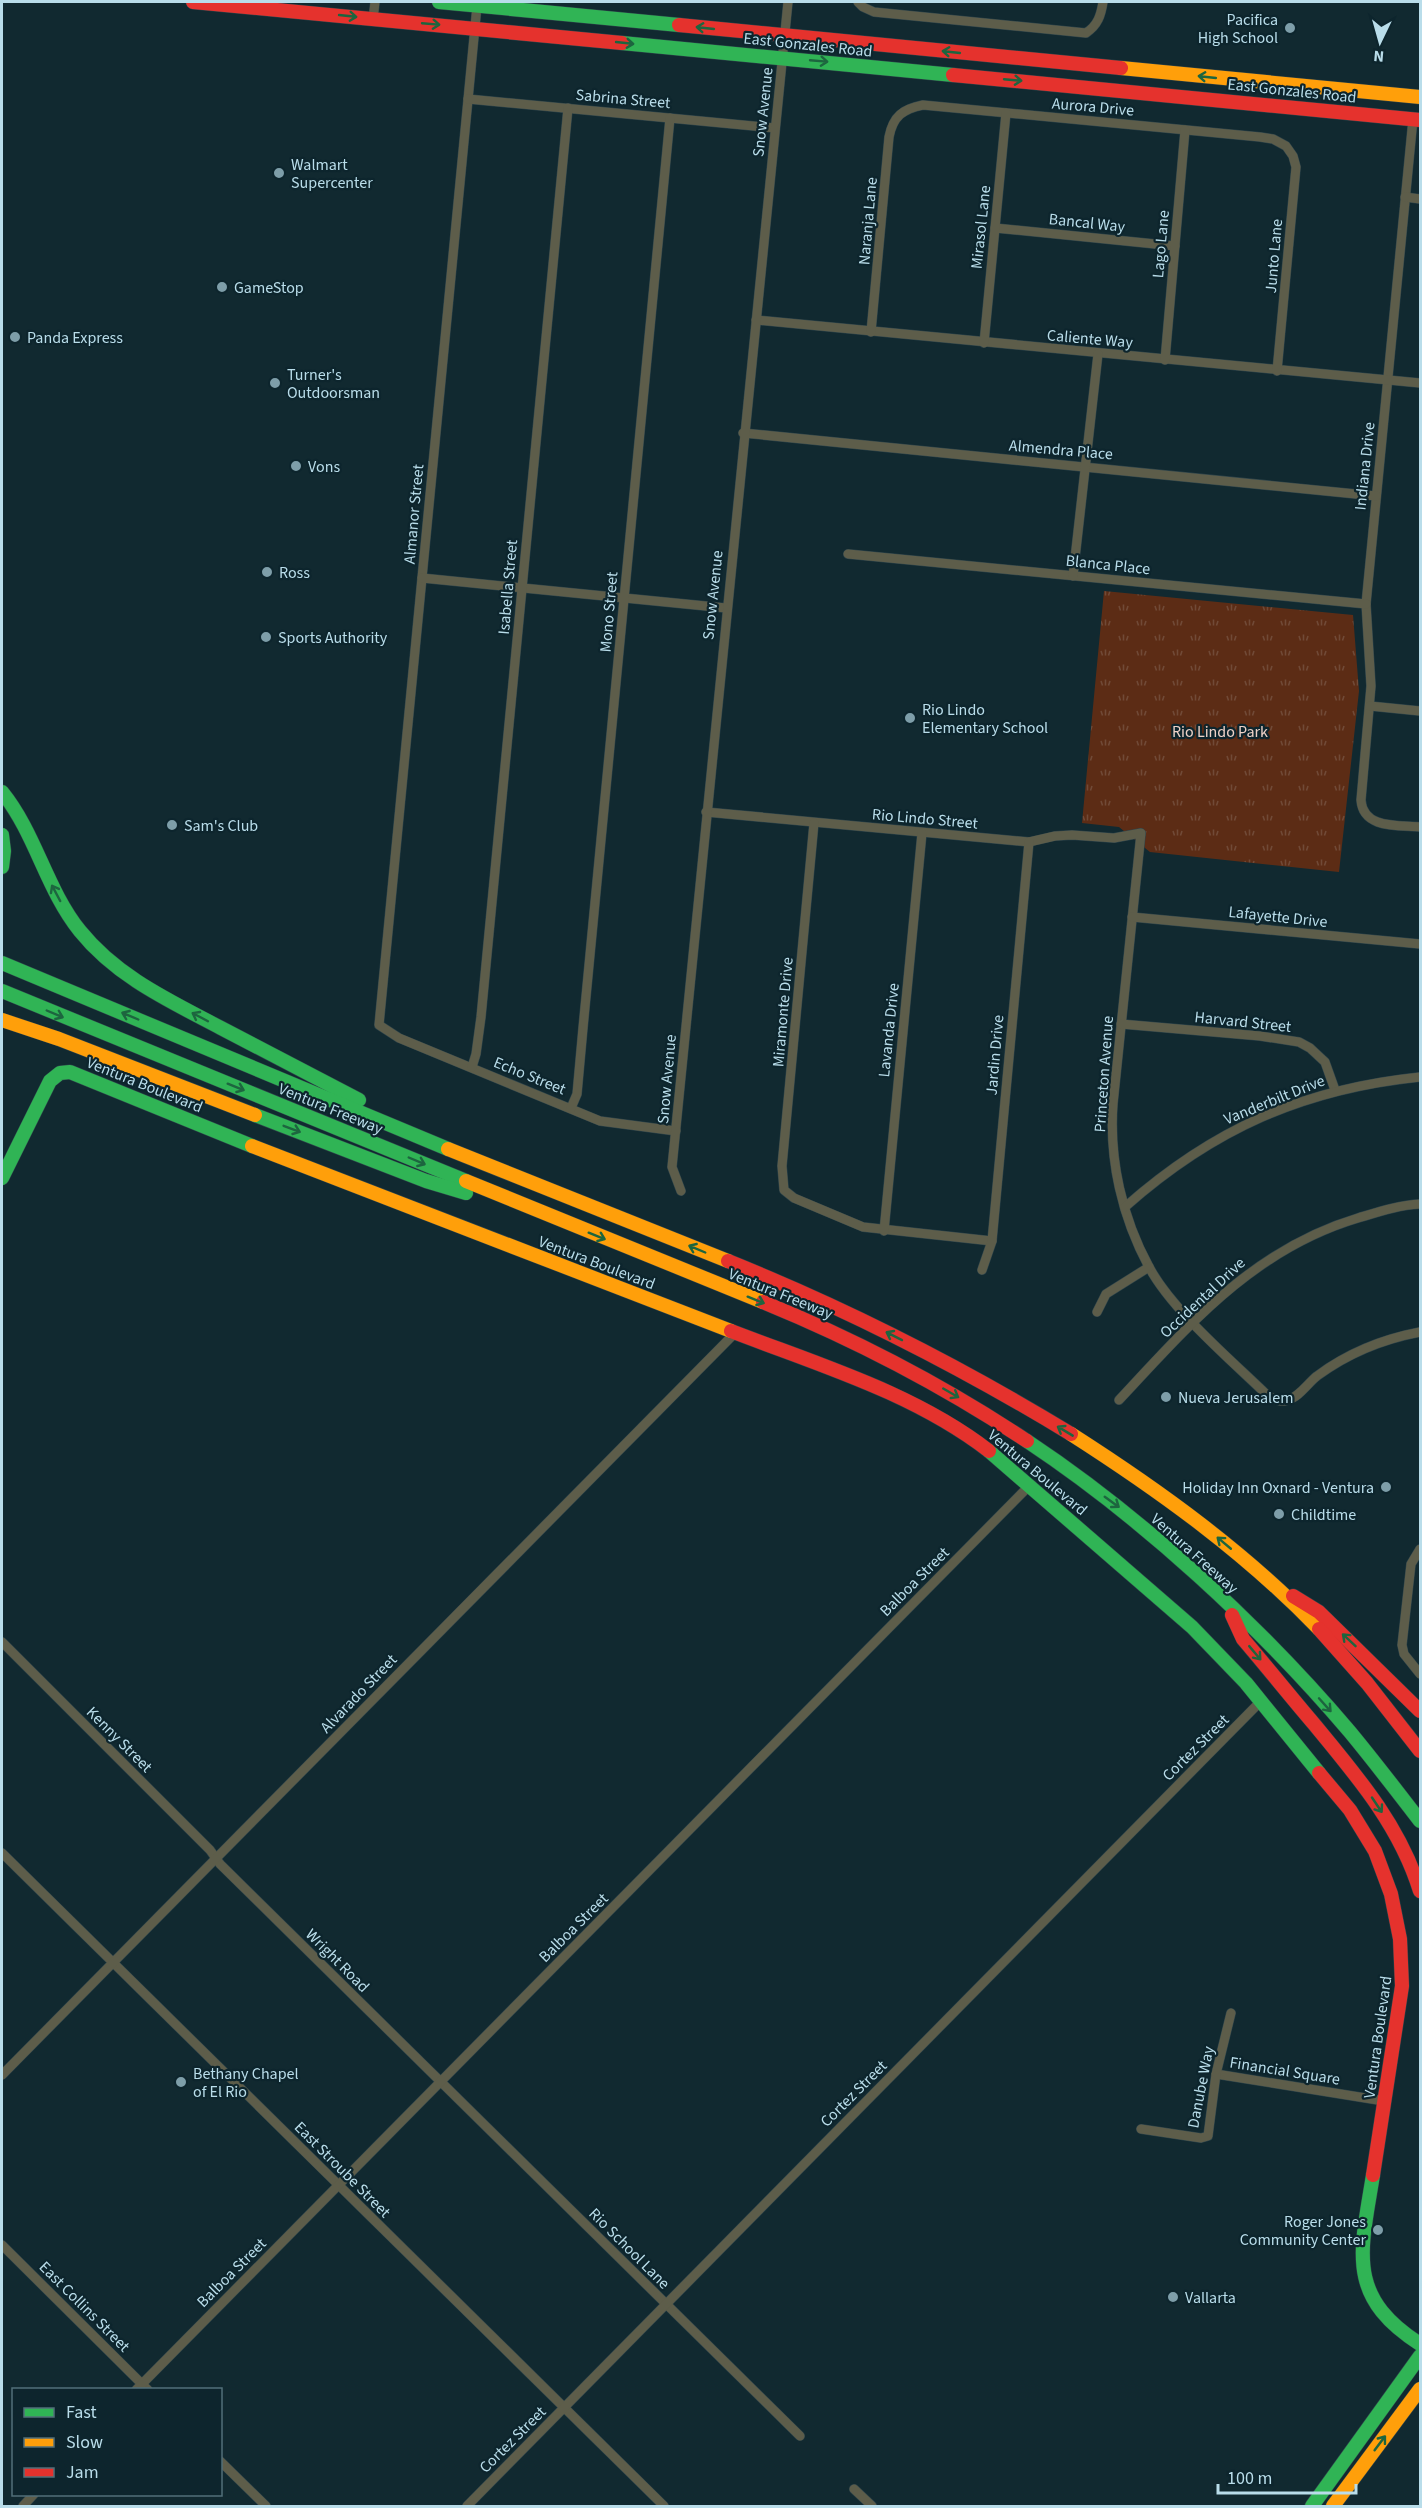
<svg xmlns="http://www.w3.org/2000/svg" width="1422" height="2508" viewBox="0 0 1422 2508" font-family="'Source Sans 3',sans-serif">
  <defs>
    <pattern id="park-tufts" width="24" height="20" patternUnits="userSpaceOnUse" patternTransform="scale(1.5)"><rect width="24" height="20" fill="#5c2c15"/><path d="M3 7l-1-3M5 7V3M7 7l1-3M15 17l-1-3M17 17v-4M19 17l1-3" fill="none" stroke="#714a37"/></pattern>
  </defs>
  <rect width="100%" height="100%" fill="#112930"/>
  <!-- park -->
  <path fill="url(#park-tufts)" d="M1104 591 1353 615 1359 691 1339 872 1150 852 1119 827 1082 823Z"/>
  <g fill="none" stroke-linecap="round" stroke-linejoin="round">
    <!-- street casing -->
    <g stroke="#2e444b" stroke-width="10">
      <g id="street">
        <path d="M858 2 863 7 874 12 1086 33C1098 25 1101 15 1103 2"/>
        <path d="M477 6 379 1025 399 1038 600 1121 676 1131"/>
        <path d="M373 19 375 2"/>
        <path d="M468 99 775 128"/>
        <path d="M1413 119 1366 604 1371 686 1361 800C1363 829 1398 825 1420 827"/>
        <path d="M1405 197 1420 199"/>
        <path d="M995 228 1175 246"/>
        <path d="M756 320 1420 383"/>
        <path d="M871 332 889 137C893 116 903 109 923 105L1260 137 1273 139 1286 146 1293 156 1296 167 1277 371"/>
        <path d="M984 343 1006 113"/>
        <path d="M1165 360 1185 130"/>
        <path d="M743 433 1376 496"/>
        <path d="M848 554 1366 604"/>
        <path d="M1073 576 1098 354"/>
        <path d="M422 578 726 608"/>
        <path d="M1370 706 1420 711"/>
        <path d="M706 812 1029 842 1055 836 1072 835 1114 838 1141 833 1113 1104C1109 1160 1122 1217 1149 1267 1172 1310 1230 1359 1266 1394 1273 1399 1280 1403 1288 1400 1299 1397 1308 1383 1317 1376 1348 1353 1383 1339 1420 1332"/>
        <path d="M814 823 782 1166 784 1190 794 1198 863 1227 992 1241"/>
        <path d="M1132 917 1420 944"/>
        <path d="M1121 1024 1260 1036 1299 1042 1310 1048 1325 1062 1335 1090"/>
        <path d="M472 1067 476 1054 481 1017 568 108"/>
        <path d="M571 1108 577 1094 583 1028 670 118"/>
        <path d="M681 1191 672 1167 788 2"/>
        <path d="M1125 1207C1213 1129 1303 1089 1420 1077"/>
        <path d="M884 1231 922 833"/>
        <path d="M982 1270 992 1241 1029 842"/>
        <path d="M1097 1312 1106 1294 1149 1267"/>
        <path d="M1119 1400C1190 1324 1254 1249 1358 1218 1378 1212 1399 1205 1420 1204"/>
        <path d="M1420 1549 1411 1564 1402 1645 1404 1654 1420 1674"/>
        <path d="M2 1642 210 1850 220 1864 800 2436"/>
        <path d="M2 1853 664 2506"/>
        <path d="M1216 2074 1384 2101"/>
        <path d="M2 2075 736 1332"/>
        <path d="M1141 2129 1201 2138 1208 2136 1216 2074 1231 2013"/>
        <path d="M2 2245 148 2390"/>
        <path d="M136 2390 1030 1485"/>
        <path d="M220 2461 266 2506"/>
        <path d="M854 2489 872 2506"/>
        <path d="M23 2506 34 2494"/>
        <path d="M467 2506 1261 1701"/>
      </g>
    </g>
    <!-- fast casing -->
    <g stroke="#2e444b" stroke-width="15">
      <g id="fast">
        <path d="M439 2 679 25"/>
        <path d="M622 43 953 75"/>
        <path d="M2 792C36 834 46 889 80 931 117 977 170 1001 221 1028 267 1052 313 1076 359 1100"/>
        <path d="M2 835 4 851 2 867"/>
        <path d="M2 963 448 1149"/>
        <path d="M2 991 466 1181"/>
        <path d="M255 1115 426 1181 466 1193"/>
        <path d="M2 1178 50 1081 60 1073 70 1072 252 1146"/>
        <path d="M1027 1441C1143 1518 1260 1626 1350 1732 1374 1761 1397 1791 1420 1821"/>
        <path d="M989 1451 1192 1627 1246 1683 1319 1773"/>
        <path d="M1373 2175C1361 2251 1345 2296 1420 2344"/>
        <path d="M1312 2506 1420 2356"/>
      </g>
    </g>
    <!-- slow casing -->
    <g stroke="#2e444b" stroke-width="15">
      <g id="slow">
        <path d="M1121 68 1420 97"/>
        <path d="M2 1020 59 1039 255 1115"/>
        <path d="M252 1146 731 1331"/>
        <path d="M448 1149 728 1261"/>
        <path d="M466 1181 763 1302"/>
        <path d="M1071 1434C1160 1491 1246 1553 1319 1629"/>
        <path d="M1333 2506 1420 2389"/>
      </g>
    </g>
    <!-- jam casing -->
    <g stroke="#2e444b" stroke-width="15">
      <g id="jam">
        <path d="M193 2 622 43"/>
        <path d="M679 25 1121 68"/>
        <path d="M953 75 1420 120"/>
        <path d="M728 1261C847 1309 961 1367 1071 1434"/>
        <path d="M763 1302C856 1340 944 1386 1027 1441"/>
        <path d="M731 1331C819 1365 914 1393 989 1451"/>
        <path d="M1293 1596 1319 1612 1420 1711"/>
        <path d="M1232 1615 1243 1639C1267 1667 1290 1696 1314 1724 1357 1776 1400 1826 1420 1891"/>
        <path d="M1319 1629 1367 1683 1420 1751"/>
        <path d="M1319 1773 1350 1810 1375 1851 1391 1894 1400 1939 1402 1986 1373 2175"/>
      </g>
    </g>
    <!-- street -->
    <use href="#street" stroke="#5d5d4a" stroke-width="9"/>
    <!-- fast -->
    <use href="#fast" stroke="#30b455" stroke-width="14"/>
    <!-- slow -->
    <use href="#slow" stroke="#ff9f0a" stroke-width="14"/>
    <!-- jam -->
    <use href="#jam" stroke="#e5322d" stroke-width="14"/>
  </g>
  <!-- one-way arrows -->
  <defs><path id="oneway-shaft" d="M-6 0H5M1.5-3L5.5 0L1.5 3" fill="none" stroke-width="1.6" stroke-linecap="round" stroke-linejoin="round" transform="scale(1.5)"/></defs>
  <g stroke="#1d653f">
    <use href="#oneway-shaft" transform="translate(348 16) rotate(6)"/>
    <use href="#oneway-shaft" transform="translate(431 24) rotate(5)"/>
    <use href="#oneway-shaft" transform="translate(705 28) rotate(-174)"/>
    <use href="#oneway-shaft" transform="translate(625 43) rotate(6)"/>
    <use href="#oneway-shaft" transform="translate(951 52) rotate(-174)"/>
    <use href="#oneway-shaft" transform="translate(819 61) rotate(5)"/>
    <use href="#oneway-shaft" transform="translate(1207 77) rotate(-174)"/>
    <use href="#oneway-shaft" transform="translate(1013 80) rotate(5)"/>
    <use href="#oneway-shaft" transform="translate(56 893) rotate(-118)"/>
    <use href="#oneway-shaft" transform="translate(55 1014) rotate(23)"/>
    <use href="#oneway-shaft" transform="translate(130 1016) rotate(-157)"/>
    <use href="#oneway-shaft" transform="translate(200 1017) rotate(-152)"/>
    <use href="#oneway-shaft" transform="translate(236 1087) rotate(22)"/>
    <use href="#oneway-shaft" transform="translate(292 1129) rotate(21)"/>
    <use href="#oneway-shaft" transform="translate(417 1161) rotate(23)"/>
    <use href="#oneway-shaft" transform="translate(597 1236) rotate(22)"/>
    <use href="#oneway-shaft" transform="translate(697 1249) rotate(-157)"/>
    <use href="#oneway-shaft" transform="translate(756 1300) rotate(22)"/>
    <use href="#oneway-shaft" transform="translate(894 1336) rotate(-153)"/>
    <use href="#oneway-shaft" transform="translate(951 1393) rotate(30)"/>
    <use href="#oneway-shaft" transform="translate(1065 1431) rotate(-149)"/>
    <use href="#oneway-shaft" transform="translate(1112 1502) rotate(36)"/>
    <use href="#oneway-shaft" transform="translate(1224 1543) rotate(-140)"/>
    <use href="#oneway-shaft" transform="translate(1349 1640) rotate(-137)"/>
    <use href="#oneway-shaft" transform="translate(1255 1653) rotate(50)"/>
    <use href="#oneway-shaft" transform="translate(1325 1705) rotate(48)"/>
    <use href="#oneway-shaft" transform="translate(1377 1805) rotate(56)"/>
    <use href="#oneway-shaft" transform="translate(1380 2443) rotate(-53)"/>
  </g>
  <!-- markers -->
  <g fill="#7e9ea9" stroke="#0d252d" stroke-width="2">
    <circle cx="1290" cy="28" r="6"/>
    <circle cx="279" cy="173" r="6"/>
    <circle cx="222" cy="287" r="6"/>
    <circle cx="15" cy="337" r="6"/>
    <circle cx="275" cy="383" r="6"/>
    <circle cx="296" cy="466" r="6"/>
    <circle cx="267" cy="572" r="6"/>
    <circle cx="266" cy="637" r="6"/>
    <circle cx="910" cy="718" r="6"/>
    <circle cx="172" cy="825" r="6"/>
    <circle cx="1166" cy="1397" r="6"/>
    <circle cx="1386" cy="1487" r="6"/>
    <circle cx="1279" cy="1514" r="6"/>
    <circle cx="181" cy="2082" r="6"/>
    <circle cx="1378" cy="2230" r="6"/>
    <circle cx="1173" cy="2297" r="6"/>
  </g>
  <g text-anchor="middle" stroke-width="4.5" stroke-linejoin="round" paint-order="stroke">
    <!-- poi labels -->
    <g font-size="16" fill="#b9ddea" stroke="#0d252d" text-anchor="start">
      <text x="1278" y="25" text-anchor="end">Pacifica<tspan x="1278" dy="18">High School</tspan></text>
      <text x="291" y="170">Walmart<tspan x="291" dy="18">Supercenter</tspan></text>
      <text x="234" y="293">GameStop</text>
      <text x="27" y="343">Panda Express</text>
      <text x="287" y="380">Turner's<tspan x="287" dy="18">Outdoorsman</tspan></text>
      <text x="308" y="472">Vons</text>
      <text x="279" y="578">Ross</text>
      <text x="278" y="643">Sports Authority</text>
      <text x="922" y="715">Rio Lindo<tspan x="922" dy="18">Elementary School</tspan></text>
      <text x="184" y="831">Sam's Club</text>
      <text x="1178" y="1403">Nueva Jerusalem</text>
      <text x="1374" y="1493" text-anchor="end">Holiday Inn Oxnard - Ventura</text>
      <text x="1291" y="1520">Childtime</text>
      <text x="193" y="2079">Bethany Chapel<tspan x="193" dy="18">of El Rio</tspan></text>
      <text x="1366" y="2227" text-anchor="end">Roger Jones<tspan x="1366" dy="18">Community Center</tspan></text>
      <text x="1185" y="2303">Vallarta</text>
    </g>
    <!-- street labels -->
    <g font-size="16" fill="#b9ddea" stroke="#0d252d">
      <text transform="translate(808 44) rotate(6)" y="6">East Gonzales Road</text>
      <text transform="translate(1292 90) rotate(6)" y="6">East Gonzales Road</text>
      <text transform="translate(623 98) rotate(5)" y="6">Sabrina Street</text>
      <text transform="translate(1093 106) rotate(5)" y="6">Aurora Drive</text>
      <text transform="translate(762 112) rotate(-84)" y="6">Snow Avenue</text>
      <text transform="translate(867 221) rotate(-85)" y="6">Naranja Lane</text>
      <text transform="translate(1087 222) rotate(6)" y="6">Bancal Way</text>
      <text transform="translate(980 227) rotate(-84)" y="6">Mirasol Lane</text>
      <text transform="translate(1160 244) rotate(-85)" y="6">Lago Lane</text>
      <text transform="translate(1273 256) rotate(-85)" y="6">Junto Lane</text>
      <text transform="translate(1090 338) rotate(5)" y="6">Caliente Way</text>
      <text transform="translate(1061 449) rotate(5)" y="6">Almendra Place</text>
      <text transform="translate(1364 466) rotate(-84)" y="6">Indiana Drive</text>
      <text transform="translate(413 514) rotate(-85)" y="6">Almanor Street</text>
      <text transform="translate(1108 564) rotate(6)" y="6">Blanca Place</text>
      <text transform="translate(507 587) rotate(-85)" y="6">Isabella Street</text>
      <text transform="translate(712 595) rotate(-84)" y="6">Snow Avenue</text>
      <text transform="translate(608 612) rotate(-85)" y="6">Mono Street</text>
      <text transform="translate(925 818) rotate(5)" y="6">Rio Lindo Street</text>
      <text transform="translate(1278 916) rotate(6)" y="6">Lafayette Drive</text>
      <text transform="translate(782 1012) rotate(-85)" y="6">Miramonte Drive</text>
      <text transform="translate(1243 1021) rotate(6)" y="6">Harvard Street</text>
      <text transform="translate(888 1030) rotate(-84)" y="6">Lavanda Drive</text>
      <text transform="translate(994 1055) rotate(-85)" y="6">Jardin Drive</text>
      <text transform="translate(1103 1074) rotate(-86)" y="6">Princeton Avenue</text>
      <text transform="translate(530 1075) rotate(22)" y="6">Echo Street</text>
      <text transform="translate(666 1079) rotate(-85)" y="6">Snow Avenue</text>
      <text transform="translate(145 1084) rotate(22)" y="6">Ventura Boulevard</text>
      <text transform="translate(1274 1099) rotate(-22)" y="6">Vanderbilt Drive</text>
      <text transform="translate(331 1108) rotate(22)" y="6">Ventura Freeway</text>
      <text transform="translate(597 1262) rotate(21)" y="6">Ventura Boulevard</text>
      <text transform="translate(781 1293) rotate(22)" y="6">Ventura Freeway</text>
      <text transform="translate(1202 1297) rotate(-43)" y="6">Occidental Drive</text>
      <text transform="translate(1038 1472) rotate(40)" y="6">Ventura Boulevard</text>
      <text transform="translate(1195 1553) rotate(42)" y="6">Ventura Freeway</text>
      <text transform="translate(914 1581) rotate(-45)" y="6">Balboa Street</text>
      <text transform="translate(358 1693) rotate(-46)" y="6">Alvarado Street</text>
      <text transform="translate(120 1739) rotate(45)" y="6">Kenny Street</text>
      <text transform="translate(1195 1747) rotate(-45)" y="6">Cortez Street</text>
      <text transform="translate(573 1927) rotate(-45)" y="6">Balboa Street</text>
      <text transform="translate(338 1960) rotate(45)" y="6">Wright Road</text>
      <text transform="translate(1377 2037) rotate(-82)" y="6">Ventura Boulevard</text>
      <text transform="translate(1285 2070) rotate(9)" y="6">Financial Square</text>
      <text transform="translate(1200 2087) rotate(-79)" y="6">Danube Way</text>
      <text transform="translate(853 2093) rotate(-45)" y="6">Cortez Street</text>
      <text transform="translate(343 2169) rotate(45)" y="6">East Stroube Street</text>
      <text transform="translate(630 2248) rotate(45)" y="6">Rio School Lane</text>
      <text transform="translate(231 2272) rotate(-45)" y="6">Balboa Street</text>
      <text transform="translate(85 2306) rotate(45)" y="6">East Collins Street</text>
      <text transform="translate(512 2439) rotate(-45)" y="6">Cortez Street</text>
    </g>
    <!-- park labels -->
    <g font-size="16" fill="#eed2c7" stroke="#0d252d">
      <text x="1220" y="737">Rio Lindo Park</text>
    </g>
  </g>
  <!-- border -->
  <rect width="1422" height="2508" fill="none" stroke="#b9ddea" stroke-width="6"/>
  <!-- legend -->
  <rect x="12" y="2388" width="210" height="108" fill="#0d252d" stroke="#526f79" stroke-width="1.5"/>
  <rect x="24" y="2408" width="30" height="9" fill="#30b455" stroke="#526f79" stroke-width="1.5"/>
  <text x="66" y="2418" font-size="18" fill="#b9ddea">Fast</text>
  <rect x="24" y="2438" width="30" height="9" fill="#ff9f0a" stroke="#526f79" stroke-width="1.5"/>
  <text x="66" y="2448" font-size="18" fill="#b9ddea">Slow</text>
  <rect x="24" y="2468" width="30" height="9" fill="#e5322d" stroke="#526f79" stroke-width="1.5"/>
  <text x="66" y="2478" font-size="18" fill="#b9ddea">Jam</text>
  <!-- north arrow -->
  <g transform="translate(1380 42) rotate(185)" stroke="#0d252d" stroke-width="4.5" paint-order="stroke">
  <path d="M0-4.5L10 22L0 15L-10 22Z" fill="#b9ddea"/>
  <text y="-9" font-size="16" font-weight="bold" text-anchor="middle" fill="#b9ddea">N</text>
  </g>
  <!-- scale -->
  <path d="M1218 2484v9h138v-9" fill="none" stroke="#b9ddea" stroke-width="3"/>
  <text x="1227" y="2484" font-size="18" fill="#b9ddea" stroke="#0d252d" stroke-width="4.5" paint-order="stroke">100 m</text>
</svg>
